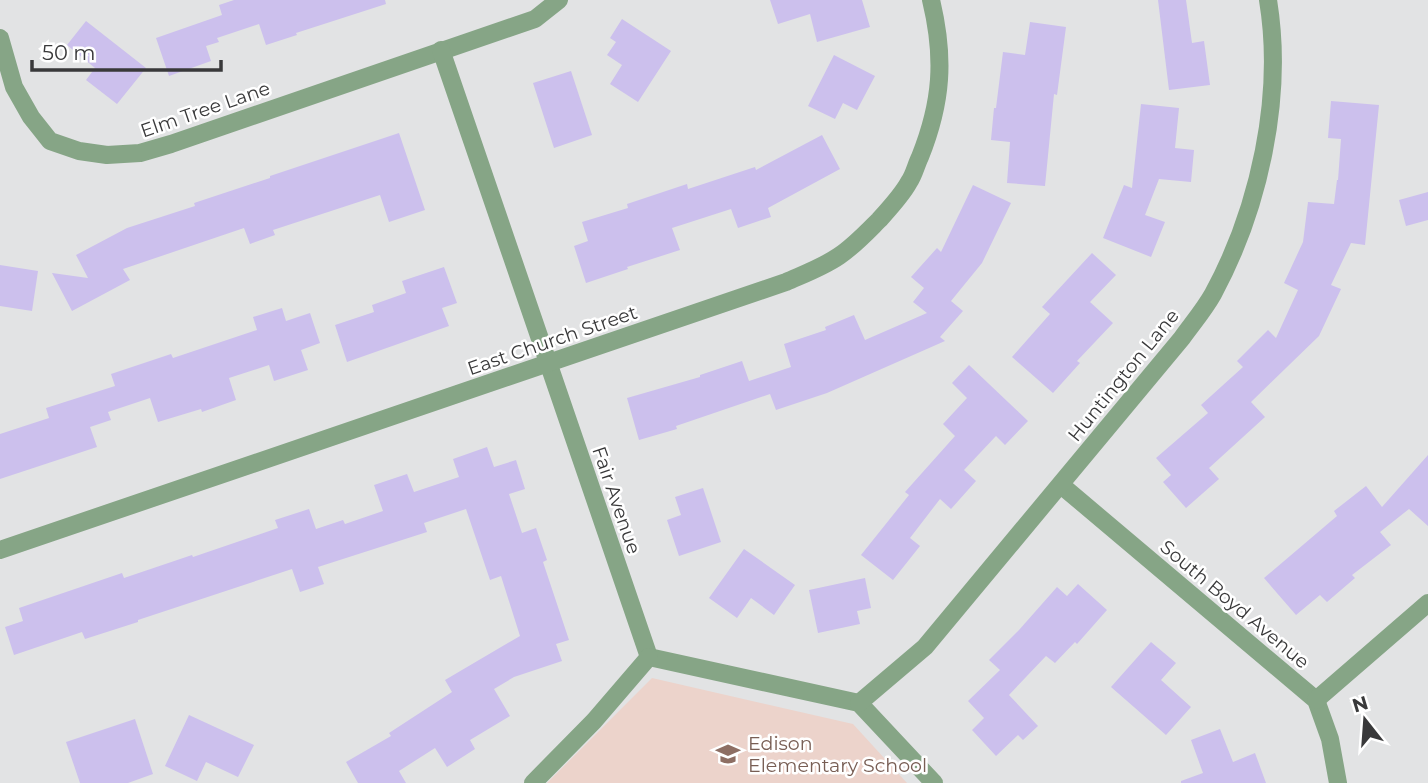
<svg xmlns="http://www.w3.org/2000/svg" width="1428" height="783" viewBox="0 0 1428 783" font-family="Montserrat,sans-serif">
  <rect width="100%" height="100%" fill="#e2e3e4"/>
  <!-- education -->
  <path fill="#ecd3cb" d="M652 678 853 724 907 783H547Z"/>
  <!-- building -->
  <g fill="#ccc0ed">
    <path d="M234 0H385L386 4 296 33 297 35 266 45 259 24 217 38 219 42 206 46 211 61 169 76 156 38 222 15 219 5Z"/>
    <path d="M770 0H862L870 27 817 42 810 14 778 24Z"/>
    <path d="M1158 0H1186L1192 43 1204 41 1210 85 1169 90Z"/>
    <path d="M622 19 671 51 638 102 610 84 622 65 607 55 616 42 610 38Z"/>
    <path d="M86 21 146 68 117 104 86 80 95 68 67 45Z"/>
    <path d="M1030 22 1066 27 1057 95 1054 94 1045 186 1007 183 1010 142 991 140 994 108H996L1003 52 1025 55Z"/>
    <path d="M834 55 875 76 857 110 843 103 835 119 808 106Z"/>
    <path d="M571 71 592 135 554 148 533 83Z"/>
    <path d="M1331 101 1379 105 1365 245 1351 243 1331 285 1341 289 1319 336 1251 402 1265 417 1209 468 1219 479 1186 508 1163 482 1171 475 1156 458 1208 413 1201 405 1243 367 1237 361 1268 330 1276 338 1298 290 1284 283 1303 242 1308 202 1334 204 1337 180H1338L1341 139 1328 138Z"/>
    <path d="M1141 104 1179 108 1175 148 1194 150 1191 182 1159 179 1145 215 1165 222 1151 257 1103 238 1124 185 1132 188Z"/>
    <path d="M399 133 425 210 389 222 380 195 273 230 275 235 250 244 244 228 123 269 130 280 72 311 52 273 88 278 76 255 127 228 195 206 194 203 270 178V176Z"/>
    <path d="M822 135 840 169 768 208 771 217 738 228 731 209 672 228 680 250 627 267 628 269 586 283 574 246 588 241 582 222 628 208 627 204 687 184 688 189 755 167 756 170Z"/>
    <path d="M973 185 1011 203 982 263 951 301 963 311 940 337 945 341 827 393 776 410 770 394 676 426 677 429 639 440 627 398 700 377V375L742 361 749 381 791 367 784 344 826 330 825 327 854 315 865 340 927 313 913 302 924 288 911 277 937 248 941 252Z"/>
    <path d="M1428 192V220L1406 226 1399 200Z"/>
    <path d="M1092 253 1116 275 1090 302 1113 323 1077 361 1080 363 1053 393 1012 357 1050 314 1042 307Z"/>
    <path d="M0 265 38 271 32 311 0 306Z"/>
    <path d="M444 267 457 303 442 308 449 326 347 362 335 325 374 312 372 305 406 293 402 281Z"/>
    <path d="M282 308 286 321 310 313 320 343 301 350 308 370 274 381 269 365 229 378 236 400 202 412 201 409 158 422 150 398 108 412 111 420 90 427 97 447 0 479V434L49 418 46 408 115 386 111 374 171 354 173 358 257 330 253 317Z"/>
    <path d="M969 365 1028 421 1005 445 996 436 964 470 976 481 951 509 940 499 910 538 920 546 893 580 861 555 909 495 905 492 955 436 943 424 967 398 952 383Z"/>
    <path d="M487 447 494 467 516 460 525 489 509 494 522 533 536 528 547 560 543 562 569 640 556 644 562 661 514 677 494 689 510 716 470 740 475 749 447 767 435 748 399 771 406 783H358L346 762 391 736 389 733 452 692 445 680 520 636 501 576 490 580 466 509 424 523 427 532 318 567 324 584 300 592 292 569 138 620V622L85 639 82 632 14 655 5 627 23 621 19 608 122 573 124 578 192 555 193 557 278 528 275 520 309 509 316 529 343 520 345 524 383 511 374 485 407 474 414 492 459 477 453 459Z"/>
    <path d="M1428 455V526L1409 509 1380 532 1391 545 1352 575 1355 578 1327 602 1320 595 1296 615 1264 578 1337 516 1334 511 1366 486 1382 507Z"/>
    <path d="M703 488 721 542 679 556 667 520 681 515 675 497Z"/>
    <path d="M744 549 795 585 774 615 751 598 737 618 709 598Z"/>
    <path d="M865 578 871 608 857 611 860 624 818 633 809 590Z"/>
    <path d="M1078 584 1107 610 1077 644 1075 642 1055 663 1046 656 1009 695 1038 726 1023 740 1018 735 996 756 972 730 984 718 968 701 1000 670 989 660 1019 630 1057 587 1067 596Z"/>
    <path d="M1151 642 1176 663 1161 680 1191 707 1166 735 1111 687Z"/>
    <path d="M189 715 254 745 238 777 206 762 197 781 165 766Z"/>
    <path d="M135 719 153 774 128 783H80L66 742Z"/>
    <path d="M1220 729 1233 762 1255 753 1266 783H1181V781L1203 773 1191 740Z"/>
  </g>
  <g fill="none" stroke-linecap="round" stroke-linejoin="round">
    <!-- street -->
    <g stroke="#86a586" stroke-width="18">
      <path d="M0 38 14 87 31 117 50 141 79 151 107 155 140 153 171 144 535 19 559 0"/>
      <path d="M441 50 649 657"/>
      <path d="M1061 485 1316 700 1330 739 1338 783"/>
      <path d="M0 550 786 282C804 274 823 267 839 256 854 246 866 233 879 220 889 209 902 195 909 182 914 175 916 165 920 157 942 102 945 58 931 0"/>
      <path d="M649 657 859 703 934 783"/>
      <path d="M1316 700 1428 603"/>
      <path d="M859 703 925 647 1182 338C1192 324 1204 310 1213 294 1259 209 1284 97 1268 0"/>
      <path d="M533 783 594 721 649 657"/>
    </g>
  </g>
  <!-- icons -->
  <defs>
    <g id="school-bare" transform="scale(1.89)"><path d="M0-5L7-2L0 1L-7-2ZM-4 1L0 2.5L4 1V4Q0 6-4 4Z" fill="#8d6e63" stroke="#fff" stroke-width="2.5" paint-order="stroke"/></g>
  </defs>
  <g fill-rule="evenodd">
    <use href="#school-bare" x="728" y="754"/>
  </g>
  <g text-anchor="middle" stroke-width="5" stroke-linejoin="round" paint-order="stroke">
    <!-- street labels -->
    <g font-size="19" fill="#39393a" stroke="#fff">
      <text transform="translate(205 109) rotate(-19)" y="7">Elm Tree Lane</text>
      <text transform="translate(552 340) rotate(-19)" y="7">East Church Street</text>
      <text transform="translate(1123 375) rotate(-51)" y="7">Huntington Lane</text>
      <text transform="translate(617 500) rotate(71)" y="7">Fair Avenue</text>
      <text transform="translate(1235 604) rotate(40)" y="7">South Boyd Avenue</text>
    </g>
    <!-- education labels -->
    <g font-size="19" fill="#785e54" stroke="#fff" text-anchor="start">
      <text x="748" y="750">Edison<tspan x="748" dy="22">Elementary School</tspan></text>
    </g>
  </g>
  <!-- north arrow -->
  <g transform="translate(1365 720) rotate(343)" stroke="#ffffff" stroke-width="5" paint-order="stroke">
  <path d="M0-5L12 26L0 18L-12 26Z" fill="#39393a"/>
  <text y="-10" font-size="19" font-weight="bold" text-anchor="middle" fill="#39393a">N</text>
  </g>
  <!-- scale -->
  <path d="M32 60v10h189v-10" fill="none" stroke="#39393a" stroke-width="3.5"/>
  <text x="42" y="60" font-size="21" fill="#39393a" stroke="#ffffff" stroke-width="5" paint-order="stroke">50 m</text>
</svg>
